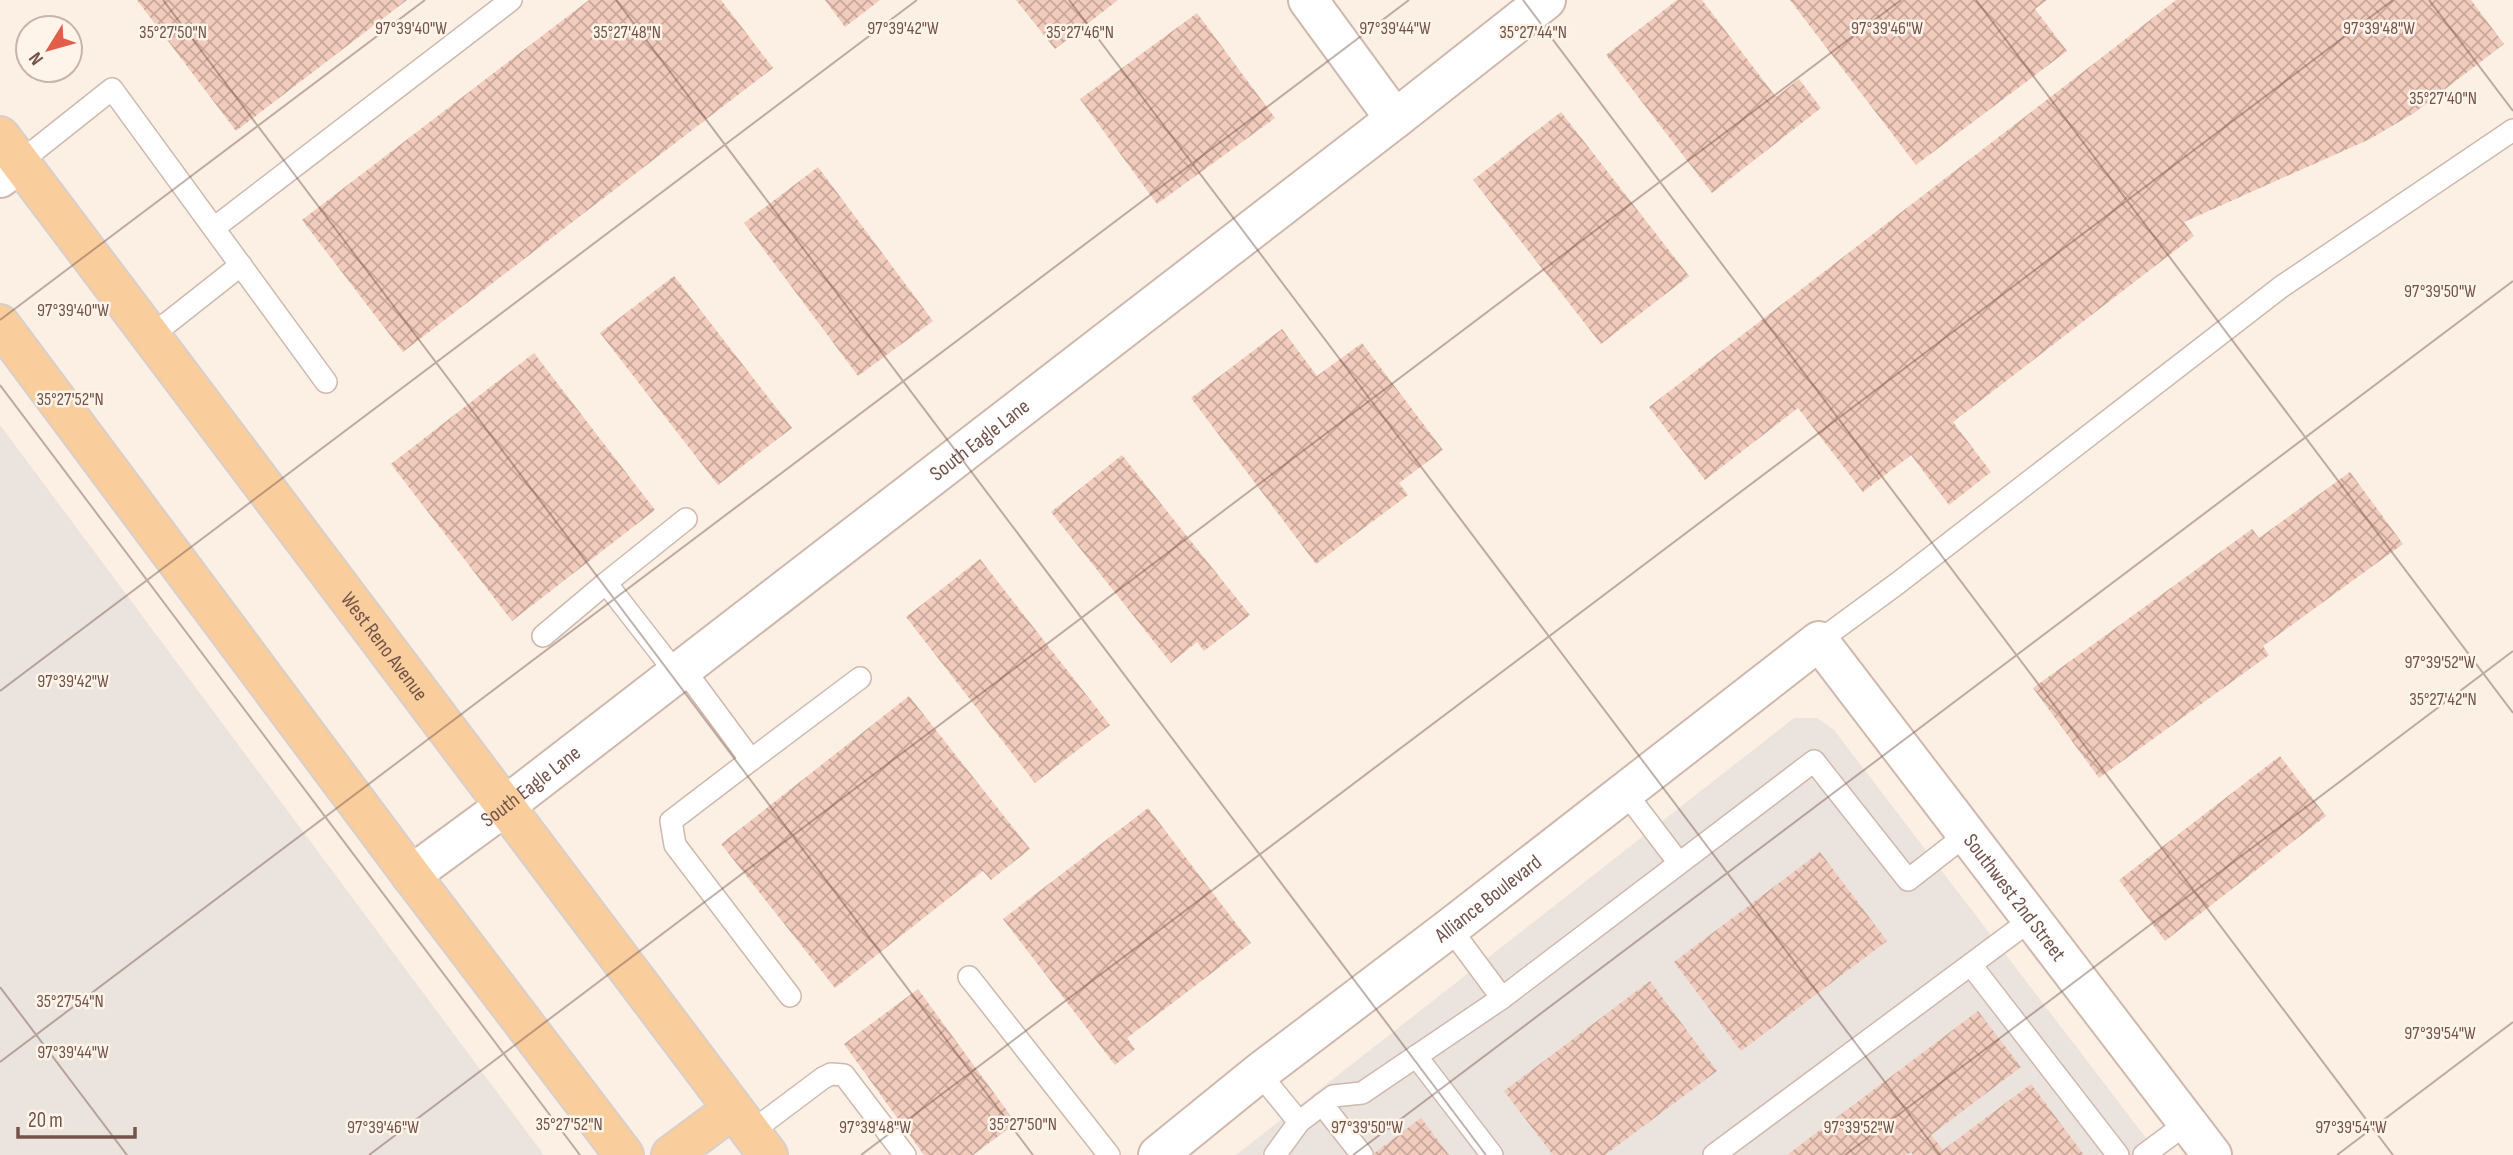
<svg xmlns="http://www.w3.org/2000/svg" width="2513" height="1155" viewBox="0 0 2513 1155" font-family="'Sofia Sans Condensed',sans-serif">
  <defs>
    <pattern id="building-cross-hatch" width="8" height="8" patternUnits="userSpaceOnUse" patternTransform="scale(1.75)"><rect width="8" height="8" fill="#f1cbbc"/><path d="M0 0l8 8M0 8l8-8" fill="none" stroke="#c8a79b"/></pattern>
  </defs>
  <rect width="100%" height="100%" fill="#fcf0e4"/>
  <!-- industrial -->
  <g fill="#ebe3de">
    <path d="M0 425 544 1155H0Z"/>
    <path d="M1794 718H1817L1834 730 2159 1155H1236Z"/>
  </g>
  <!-- building -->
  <g fill="url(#building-cross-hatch)">
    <path d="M137 0H407L236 131Z"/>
    <path d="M589 0H721L773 68 403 352 302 220Z"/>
    <path d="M825 0H880L845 27Z"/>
    <path d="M1016 0H1118L1055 49Z"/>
    <path d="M1677 0H1702L1776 97 1799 79 1821 108 1712 193 1606 55Z"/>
    <path d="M1790 0H2047L2035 9 2067 51 1916 165Z"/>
    <path d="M2176 0H2471L2504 44 2414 113 2370 139 2184 222 2194 236 1953 422 1991 472 1949 505 1911 455 1863 492 1798 408 1705 480 1649 407Z"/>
    <path d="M1197 13 1275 118 1157 204 1080 99Z"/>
    <path d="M1561 112 1689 276 1601 344 1473 180Z"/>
    <path d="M818 167 933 321 858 376 744 223Z"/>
    <path d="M674 276 792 428 718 485 600 333Z"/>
    <path d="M1282 329 1317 376 1362 343 1443 450 1399 483 1408 495 1316 564 1191 398Z"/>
    <path d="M534 353 655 510 512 621 391 464Z"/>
    <path d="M1122 455 1250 615 1204 651 1197 642 1171 663 1051 512Z"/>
    <path d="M2350 472 2403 544 2263 646 2269 655 2099 778 2033 688 2252 529 2259 538Z"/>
    <path d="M980 559 1110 725 1035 783 906 617Z"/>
    <path d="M909 696 1030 849 991 880 983 871 835 988 721 844Z"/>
    <path d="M2280 756 2326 816 2165 941 2119 880Z"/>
    <path d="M1148 808 1251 943 1127 1038 1135 1049 1115 1065 1003 919Z"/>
    <path d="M1820 852 1887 941 1741 1051 1674 962Z"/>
    <path d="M1650 981 1717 1071 1605 1155H1553L1504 1091Z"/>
    <path d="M918 989 1016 1123 973 1155H924L844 1044Z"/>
    <path d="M1978 1011 2021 1067 1931 1135 1943 1150 2031 1084 2084 1155H1913L1911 1152 1906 1155H1787Z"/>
    <path d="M1421 1118 1449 1155H1372Z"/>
  </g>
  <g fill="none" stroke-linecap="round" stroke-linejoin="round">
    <!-- lane casing -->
    <g stroke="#cfb8ad" stroke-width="24">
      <g id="lane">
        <path d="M20 162 112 89 326 382"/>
        <path d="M214 228 511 0"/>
        <path d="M151 336 241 265"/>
        <path d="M606 583 686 519"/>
        <path d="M543 636 606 583 676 673"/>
        <path d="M1819 641 1898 583 2281 287 2513 130"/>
        <path d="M683 668 751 760 671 821 675 845 790 996"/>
        <path d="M751 760 860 678"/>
        <path d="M1625 792 1679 863"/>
        <path d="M1450 928 1502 998"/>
        <path d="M1971 965 2118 1155"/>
        <path d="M969 977 1109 1155"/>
        <path d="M1416 1056 1492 1155"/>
        <path d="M1259 1073 1299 1122"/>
        <path d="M1322 1104 1362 1155"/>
        <path d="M751 1132 823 1078 831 1074 844 1075 905 1155"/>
        <path d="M1275 1155 1299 1122 1333 1096 1362 1093 1502 998 1814 761 1908 880 1967 834"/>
        <path d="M1714 1155 2032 919"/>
        <path d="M2144 1155 2187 1123"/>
      </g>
    </g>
    <!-- street casing -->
    <g stroke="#cfb8ad" stroke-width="42">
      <g id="street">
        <path d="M1308 0 1395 119"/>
        <path d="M0 178 20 162"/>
        <path id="s1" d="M411 875 505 806 1395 119 1546 0"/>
        <path id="s2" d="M1158 1155 1259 1073 1450 928 1819 641 2212 1155"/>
      </g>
    </g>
    <!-- primary casing -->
    <g stroke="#d8cfcc" stroke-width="42">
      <g id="primary">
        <path id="s3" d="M0 136 768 1155"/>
        <path d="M0 324 411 875 624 1155"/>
        <path d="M671 1155 733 1109"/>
      </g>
    </g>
    <!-- lane -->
    <use href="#lane" stroke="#fff" stroke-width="21"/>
    <!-- street -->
    <use href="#street" stroke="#fff" stroke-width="38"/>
    <!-- primary -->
    <use href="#primary" stroke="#facd9d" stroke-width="38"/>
  </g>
  <!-- ticks -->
  <path fill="none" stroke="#74544a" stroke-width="2" stroke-opacity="0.45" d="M163 0 1033 1155M616 0 1486 1155M1069 0 1940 1155M1523 0 2393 1155M1976 0 2513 713M2429 0 2513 111M0 320 425 0M0 385 580 1155M0 691 917 0M0 987 127 1155M0 1062 1409 0M369 1155 1901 0M861 1155 2393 0M1353 1155 2513 281M1845 1155 2513 651M2337 1155 2513 1022"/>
  <g text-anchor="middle" stroke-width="5" stroke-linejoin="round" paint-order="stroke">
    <!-- street labels -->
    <g font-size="21" fill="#74544a" stroke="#fff4ea">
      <text dy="7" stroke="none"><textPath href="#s1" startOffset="716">South Eagle Lane</textPath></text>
      <text dy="7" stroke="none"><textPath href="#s3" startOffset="639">West Reno Avenue</textPath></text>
      <text dy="7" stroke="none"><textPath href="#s1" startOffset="149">South Eagle Lane</textPath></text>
      <text dy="7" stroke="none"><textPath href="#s2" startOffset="418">Alliance Boulevard</textPath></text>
      <text dy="7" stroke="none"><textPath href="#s2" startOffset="1160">Southwest 2nd Street</textPath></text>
    </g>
  </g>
  <g font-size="18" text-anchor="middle" fill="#74544a" stroke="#fff4ea" stroke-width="5" stroke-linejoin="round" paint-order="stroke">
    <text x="411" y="34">97°39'40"W</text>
    <text x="903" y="34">97°39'42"W</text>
    <text x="1395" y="34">97°39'44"W</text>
    <text x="1887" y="34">97°39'46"W</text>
    <text x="2379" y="34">97°39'48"W</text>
    <text x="173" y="38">35°27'50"N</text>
    <text x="627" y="38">35°27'48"N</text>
    <text x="1080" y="38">35°27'46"N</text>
    <text x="1533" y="38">35°27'44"N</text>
    <text x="2443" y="104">35°27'40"N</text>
    <text x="2440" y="297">97°39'50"W</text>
    <text x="73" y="316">97°39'40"W</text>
    <text x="70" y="405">35°27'52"N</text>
    <text x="2440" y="668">97°39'52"W</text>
    <text x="73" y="687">97°39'42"W</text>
    <text x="2443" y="705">35°27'42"N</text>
    <text x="70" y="1007">35°27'54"N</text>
    <text x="2440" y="1039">97°39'54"W</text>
    <text x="73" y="1058">97°39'44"W</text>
    <text x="569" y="1130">35°27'52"N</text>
    <text x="1023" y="1130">35°27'50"N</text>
    <text x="383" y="1133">97°39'46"W</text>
    <text x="875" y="1133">97°39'48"W</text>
    <text x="1367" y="1133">97°39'50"W</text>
    <text x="1859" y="1133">97°39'52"W</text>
    <text x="2351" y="1133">97°39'54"W</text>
  </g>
  <!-- north arrow -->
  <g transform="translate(49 49) rotate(233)"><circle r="33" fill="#fff4ea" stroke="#c7b4aa" stroke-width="2"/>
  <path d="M0-5L12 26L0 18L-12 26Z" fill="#e45c4a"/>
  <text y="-10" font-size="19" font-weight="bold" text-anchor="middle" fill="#74544a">N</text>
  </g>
  <!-- scale -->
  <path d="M18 1127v10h117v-10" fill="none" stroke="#74544a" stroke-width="3.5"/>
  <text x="28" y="1127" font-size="21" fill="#74544a" stroke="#fff4ea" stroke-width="5" paint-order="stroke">20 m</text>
</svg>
